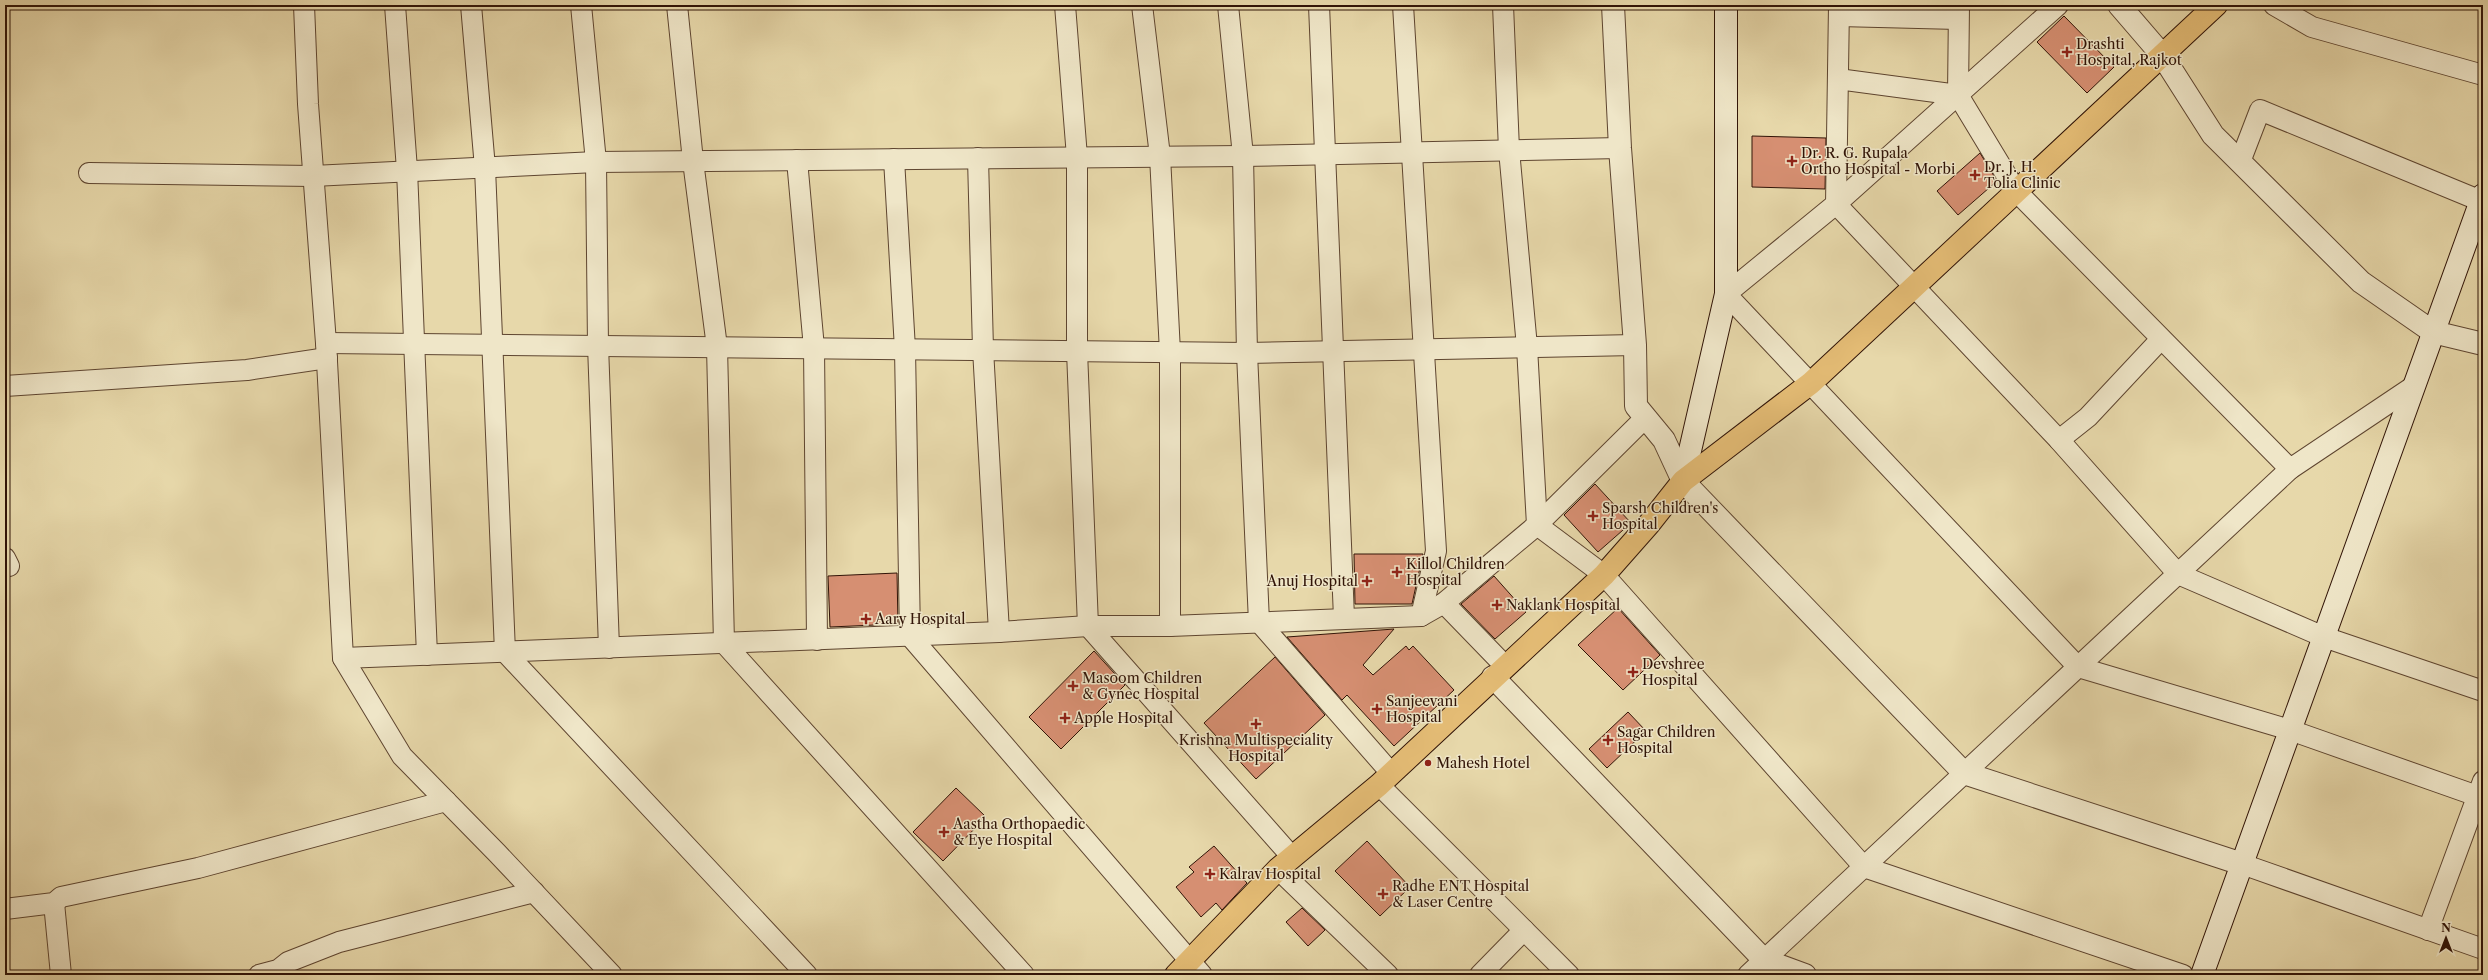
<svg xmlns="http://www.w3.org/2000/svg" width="2488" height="980" viewBox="0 0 2488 980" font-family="'Libre Caslon Text',serif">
  <rect width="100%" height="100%" fill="#e7d8aa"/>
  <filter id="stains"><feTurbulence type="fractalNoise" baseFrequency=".005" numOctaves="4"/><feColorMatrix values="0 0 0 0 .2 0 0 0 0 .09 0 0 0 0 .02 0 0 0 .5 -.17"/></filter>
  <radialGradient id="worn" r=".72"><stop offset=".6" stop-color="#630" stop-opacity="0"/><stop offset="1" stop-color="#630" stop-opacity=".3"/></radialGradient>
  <!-- building -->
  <g fill="#d68f72" stroke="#311407">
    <path d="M2064 16 2114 67 2087 93 2037 42Z"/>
    <path d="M1752 136 1826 138 1825 189 1752 187Z"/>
    <path d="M1980 153 1997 181 1958 215 1937 191Z"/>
    <path d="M1595 484 1631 523 1598 552 1564 515Z"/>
    <path d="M1354 554H1423L1412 604H1355Z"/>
    <path d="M897 573 898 624 830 627 828 576Z"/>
    <path d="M1494 576 1526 612 1495 639 1461 604Z"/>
    <path d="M1618 608 1660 655 1623 690 1578 645Z"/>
    <path d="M1394 629 1363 665 1373 675 1406 646 1409 650 1413 646 1454 690 1394 746 1347 695 1342 700 1287 637Z"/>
    <path d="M1094 651 1125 685 1061 749 1029 717Z"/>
    <path d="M1275 657 1325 715 1256 779 1204 723Z"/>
    <path d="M1628 712 1646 731 1607 768 1589 749Z"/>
    <path d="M956 788 986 817 943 861 913 832Z"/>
    <path d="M1367 841 1410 887 1380 916 1335 871Z"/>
    <path d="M1214 846 1247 883 1222 910 1216 903 1201 917 1176 887 1194 872 1189 867Z"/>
    <path d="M1302 908 1325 930 1308 946 1286 922Z"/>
  </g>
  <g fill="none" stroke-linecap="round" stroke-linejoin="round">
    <!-- minor casing -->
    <g stroke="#5e4530" stroke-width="22">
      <g id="minor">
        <path d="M304 5 308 104 326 343 343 658 402 756 497 853 612 975"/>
        <path d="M395 5 407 170 427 655"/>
        <path d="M471 5 485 168 505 652 807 975"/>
        <path d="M581 5 596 162 598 345 609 648"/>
        <path d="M677 5 693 161 717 347 724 643 1024 975"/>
        <path d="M1065 5 1077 157V351L1088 626 1292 857"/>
        <path d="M1142 5 1160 156 1170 352V626"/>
        <path d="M1228 5 1243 156 1247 353 1259 622 1391 773"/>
        <path d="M1319 5 1344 618"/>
        <path d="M1403 5 1436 551 1421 616"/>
        <path d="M1503 5 1509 150 1527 347 1537 525 1604 575 1864 867 2183 975"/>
        <path d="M1839 5 1836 204 1726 294 2078 667 2290 730 2483 798"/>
        <path d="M1959 5 1958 95 2016 191 2290 469 2414 386"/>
        <path d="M2058 5 1836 204 2059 440 2178 574 2324 637 2483 691"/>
        <path d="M2274 5 2312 27 2483 75"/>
        <path d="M1839 16 1958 19"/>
        <path d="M1838 79 1958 95"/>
        <path d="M978 158 983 349 999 632"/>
        <path d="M894 159 905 349 910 636 1202 975"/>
        <path d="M797 160 814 348 817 640"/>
        <path d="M2240 162 2260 110 2481 201"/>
        <path d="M89 173 313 176 596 162 1243 156 1620 148"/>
        <path d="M326 343 1247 353 1635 345"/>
        <path d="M5 386 247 370 327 358"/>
        <path d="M2059 440 2088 417 2161 339"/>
        <path d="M5 558 9 566"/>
        <path d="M1444 603 1505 666"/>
        <path d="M343 658 999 632 1088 626H1170L1421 616 1444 603 1537 525 1645 418"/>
        <path d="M1379 785 1569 975"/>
        <path d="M2242 864 2483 949"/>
        <path d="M1278 869 1388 975"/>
        <path d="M54 903 61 975"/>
        <path d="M5 909 54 903 61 897 198 868 446 801"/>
        <path d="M2428 930 2483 781"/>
        <path d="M259 975 278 970 288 962 339 942 534 892"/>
        <path d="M1480 975 1524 930"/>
        <path d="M1748 975 2290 469"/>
      </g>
    </g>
    <!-- tertiary casing -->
    <g stroke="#5e4530" stroke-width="24">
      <g id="tertiary">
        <path d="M1613 5 1620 148 1635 345 1636 406 1664 440 1683 481 1964 773 2242 864"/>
        <path d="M2119 5 2162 55 2213 135 2361 282 2433 332 2483 344"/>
        <path d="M1493 677 1764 960 1805 975"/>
      </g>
    </g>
    <!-- secondary casing -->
    <g stroke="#311407" stroke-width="24">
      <g id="secondary">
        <path d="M1683 481 1726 294V5"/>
        <path d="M2202 975 2483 195"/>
      </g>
    </g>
    <!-- primary casing -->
    <g stroke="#311407" stroke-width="24">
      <path id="primary" d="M1176 975 1278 869 1379 785 1604 575 1649 524 1683 481 1811 383 2216 5"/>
    </g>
    <!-- minor -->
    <use href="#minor" stroke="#efe6c8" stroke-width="20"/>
    <!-- tertiary -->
    <use href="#tertiary" stroke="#efe6c8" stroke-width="22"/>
    <!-- secondary -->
    <use href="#secondary" stroke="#efe6c8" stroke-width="22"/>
    <!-- primary -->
    <use href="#primary" stroke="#e4bc75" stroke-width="22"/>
  </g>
  <!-- markers -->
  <g fill="#8f2418" stroke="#efe6c8" stroke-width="1.5">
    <path d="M2065 46h4v4h4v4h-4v4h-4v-4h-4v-4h4z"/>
    <path d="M1790 155h4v4h4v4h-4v4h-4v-4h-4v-4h4z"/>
    <path d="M1973 169h4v4h4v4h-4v4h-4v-4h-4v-4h4z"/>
    <path d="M1591 510h4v4h4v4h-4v4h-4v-4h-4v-4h4z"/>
    <path d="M1395 566h4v4h4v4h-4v4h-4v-4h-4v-4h4z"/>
    <path d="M1365 575h4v4h4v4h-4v4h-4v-4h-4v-4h4z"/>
    <path d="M1495 599h4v4h4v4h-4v4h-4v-4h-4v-4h4z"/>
    <path d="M864 613h4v4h4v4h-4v4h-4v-4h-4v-4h4z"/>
    <path d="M1631 666h4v4h4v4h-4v4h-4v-4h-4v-4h4z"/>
    <path d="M1071 680h4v4h4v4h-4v4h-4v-4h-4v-4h4z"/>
    <path d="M1375 703h4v4h4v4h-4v4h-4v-4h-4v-4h4z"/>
    <path d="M1063 712h4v4h4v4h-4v4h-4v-4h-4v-4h4z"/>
    <path d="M1254 718h4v4h4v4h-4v4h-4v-4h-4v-4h4z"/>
    <path d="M1606 734h4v4h4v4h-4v4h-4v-4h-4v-4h4z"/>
    <circle cx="1428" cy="763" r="4"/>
    <path d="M942 826h4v4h4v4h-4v4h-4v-4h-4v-4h4z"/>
    <path d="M1208 868h4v4h4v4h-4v4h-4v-4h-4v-4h4z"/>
    <path d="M1381 888h4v4h4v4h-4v4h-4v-4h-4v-4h4z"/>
  </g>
  <g text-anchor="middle" stroke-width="3" stroke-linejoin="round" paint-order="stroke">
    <!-- poi labels -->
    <g font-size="14" fill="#311407" stroke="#efe6c8" text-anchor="start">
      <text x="2076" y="49">Drashti<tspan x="2076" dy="16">Hospital, Rajkot</tspan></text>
      <text x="1801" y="158">Dr. R. G. Rupala<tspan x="1801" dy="16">Ortho Hospital - Morbi</tspan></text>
      <text x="1984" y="172">Dr. J. H.<tspan x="1984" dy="16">Tolia Clinic</tspan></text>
      <text x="1602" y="513">Sparsh Children's<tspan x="1602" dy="16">Hospital</tspan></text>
      <text x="1406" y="569">Killol Children<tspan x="1406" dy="16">Hospital</tspan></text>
      <text x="1358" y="586" text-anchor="end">Anuj Hospital</text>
      <text x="1506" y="610">Naklank Hospital</text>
      <text x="875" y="624">Aary Hospital</text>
      <text x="1642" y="669">Devshree<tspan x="1642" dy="16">Hospital</tspan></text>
      <text x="1082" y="683">Masoom Children<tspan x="1082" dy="16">&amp; Gynec Hospital</tspan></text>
      <text x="1386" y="706">Sanjeevani<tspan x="1386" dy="16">Hospital</tspan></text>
      <text x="1074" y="723">Apple Hospital</text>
      <text x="1617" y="737">Sagar Children<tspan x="1617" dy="16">Hospital</tspan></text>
      <text x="1256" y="745" text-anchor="middle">Krishna Multispeciality<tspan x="1256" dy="16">Hospital</tspan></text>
      <text x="1436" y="768">Mahesh Hotel</text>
      <text x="953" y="829">Aastha Orthopaedic<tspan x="953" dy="16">&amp; Eye Hospital</tspan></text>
      <text x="1219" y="879">Kalrav Hospital</text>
      <text x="1392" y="891">Radhe ENT Hospital<tspan x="1392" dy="16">&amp; Laser Centre</tspan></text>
    </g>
  </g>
  <!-- margin -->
  <rect width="2488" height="980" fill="none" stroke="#e7d8aa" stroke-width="20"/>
  <rect x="6" y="6" width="2476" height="968" fill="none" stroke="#311407" stroke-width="2"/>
  <rect x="10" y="10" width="2468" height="960" fill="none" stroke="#311407"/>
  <!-- north arrow -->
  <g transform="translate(2446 938)" stroke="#efe6c8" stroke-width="3" paint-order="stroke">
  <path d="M0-3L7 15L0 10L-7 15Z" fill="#311407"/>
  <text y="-6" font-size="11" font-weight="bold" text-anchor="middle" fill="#311407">N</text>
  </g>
  <rect width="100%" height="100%" filter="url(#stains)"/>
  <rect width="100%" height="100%" fill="url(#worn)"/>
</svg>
